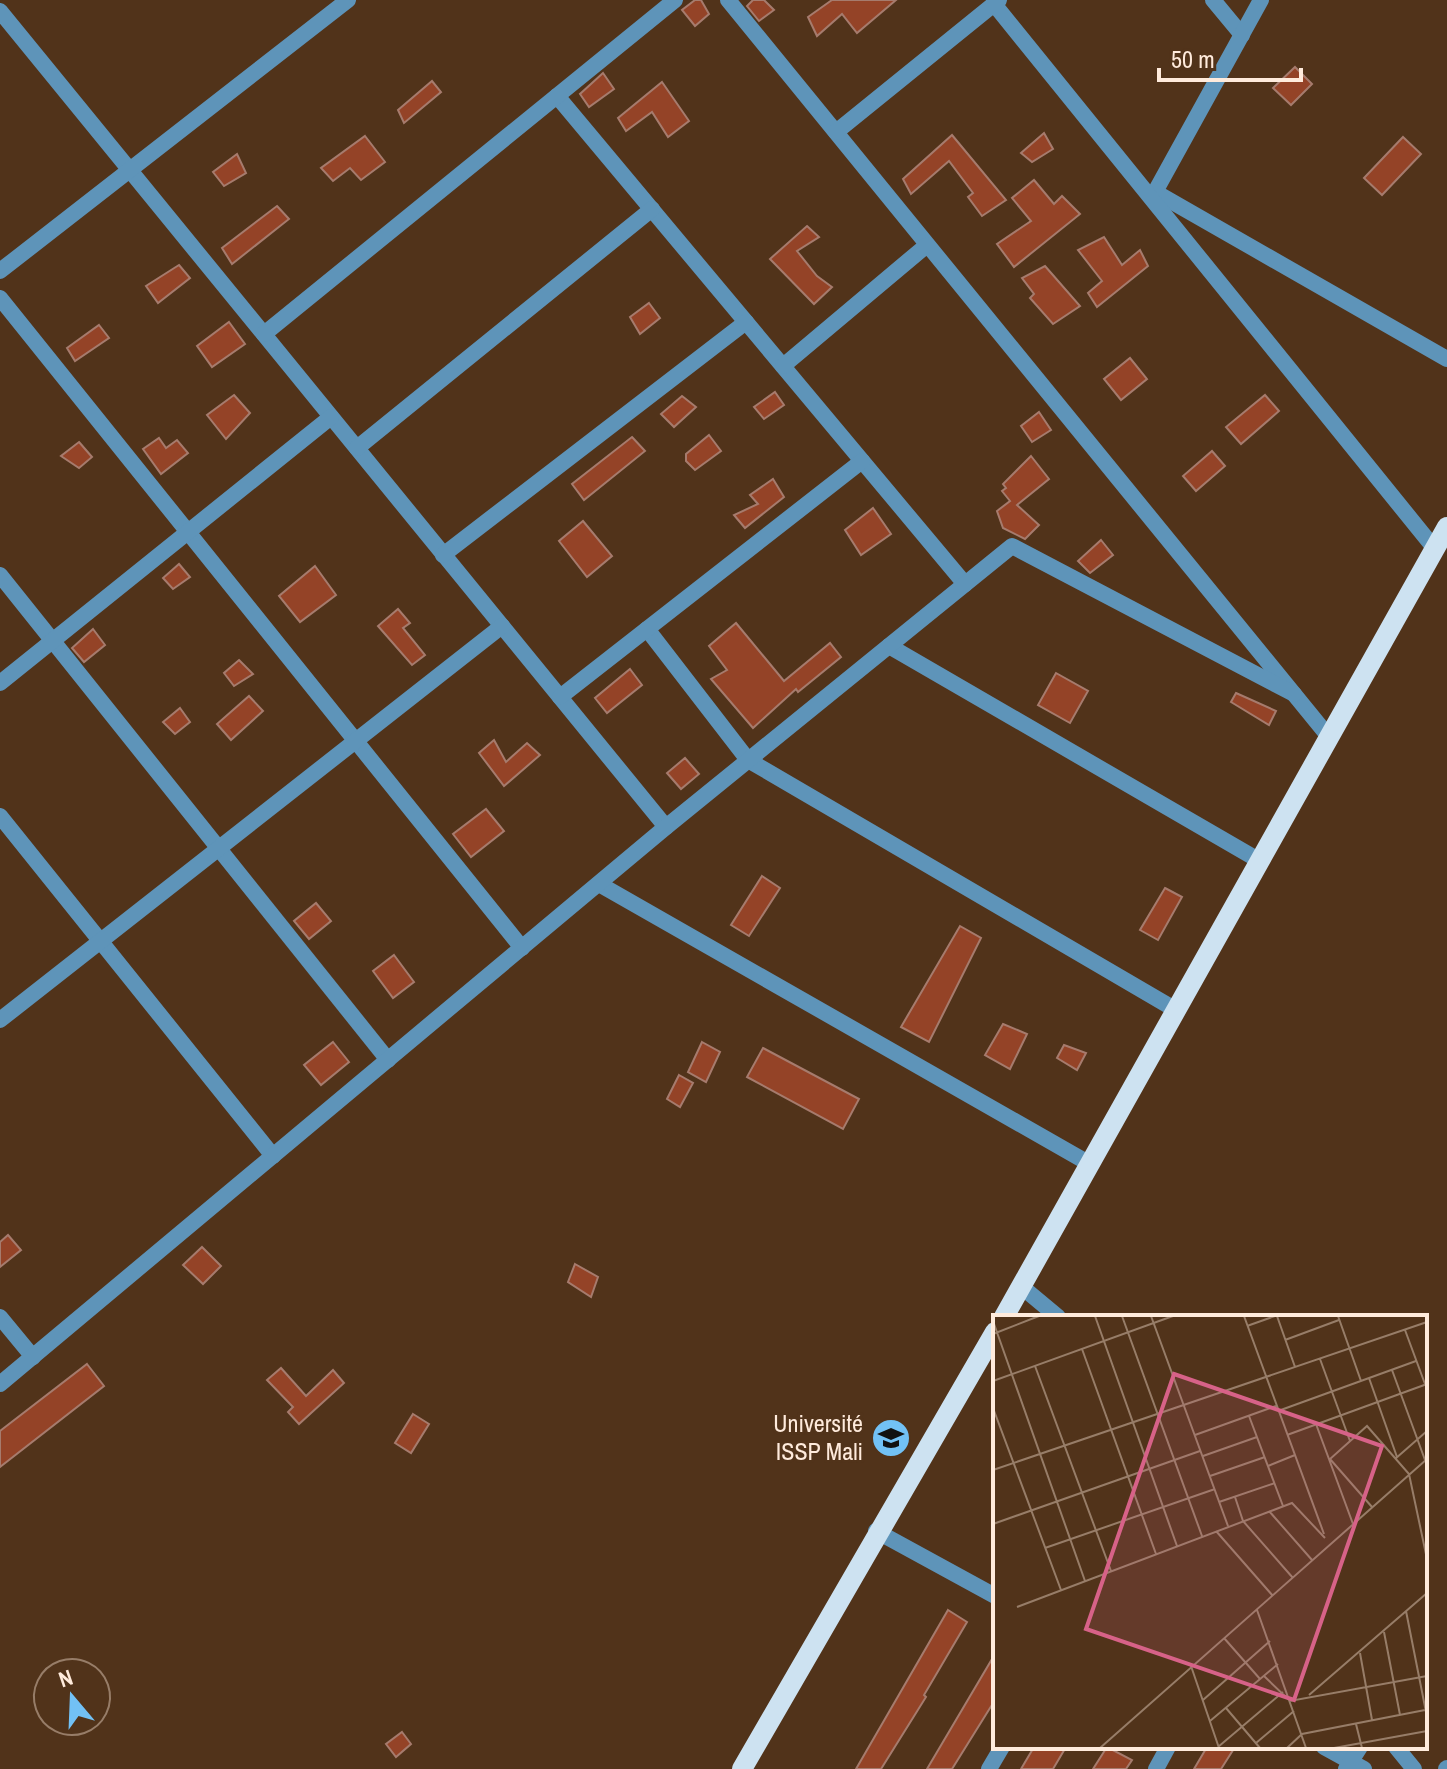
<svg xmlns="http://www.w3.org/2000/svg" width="1447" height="1769" viewBox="0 0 1447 1769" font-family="'Archivo Narrow',sans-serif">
  <rect width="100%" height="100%" fill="#51331a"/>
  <!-- building -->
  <g fill="#944327" stroke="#a67b6d" stroke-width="2">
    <path d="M695 0H701L709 14 695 26 682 10Z"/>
    <path d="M753 0H764L774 10 759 21 747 6Z"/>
    <path d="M832 0H896L857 33 842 14 817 36 808 17Z"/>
    <path d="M1295 67 1312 84 1291 105 1273 88Z"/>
    <path d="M603 73 614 89 589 107 580 94Z"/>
    <path d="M432 81 441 92 404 123 398 110Z"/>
    <path d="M662 82 689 121 668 137 652 112 626 131 618 118Z"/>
    <path d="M1044 133 1053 149 1032 162 1021 153Z"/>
    <path d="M952 135 1006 200 982 216 968 197 973 193 949 161 911 194 903 179Z"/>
    <path d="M365 136 385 162 361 180 350 168 333 181 321 168Z"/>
    <path d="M1403 137 1421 154 1382 195 1364 178Z"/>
    <path d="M237 154 246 173 224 186 213 172Z"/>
    <path d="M1034 180 1054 204 1062 196 1080 214 1014 267 997 244 1031 221 1012 198Z"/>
    <path d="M277 206 289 219 232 264 222 248Z"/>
    <path d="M807 226 819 237 797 251 817 276 832 287 814 304 770 259Z"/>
    <path d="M1104 237 1122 265 1140 250 1148 266 1097 307 1088 293 1102 281 1078 250Z"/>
    <path d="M179 265 190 278 158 303 146 286Z"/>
    <path d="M1045 266 1080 306 1053 324 1030 298 1034 294 1022 278Z"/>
    <path d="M649 303 660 318 640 334 630 317Z"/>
    <path d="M229 322 245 344 212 367 197 346Z"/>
    <path d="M99 325 109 338 75 361 67 348Z"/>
    <path d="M1130 358 1147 379 1121 400 1104 379Z"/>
    <path d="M775 392 784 405 764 419 754 407Z"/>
    <path d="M234 395 250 413 226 439 207 415Z"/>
    <path d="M1265 395 1279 411 1241 444 1226 427Z"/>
    <path d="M682 396 696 407 674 427 661 414Z"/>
    <path d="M1039 412 1051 430 1032 442 1021 426Z"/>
    <path d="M709 435 721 451 695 470 686 461V454Z"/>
    <path d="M632 437 645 451 584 500 572 484Z"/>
    <path d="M159 438 166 448 177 440 188 453 161 474 143 449Z"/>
    <path d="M79 442 92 457 79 468 61 456Z"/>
    <path d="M1212 451 1225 466 1196 491 1183 476Z"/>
    <path d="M1031 456 1049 479 1017 505 1039 525 1025 539 1003 528 997 511 1010 501 1002 491 1006 488 1003 484Z"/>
    <path d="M773 479 784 497 745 528 734 515 758 504 750 495Z"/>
    <path d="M873 508 891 534 861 555 845 530Z"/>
    <path d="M583 521 612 556 587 577 559 541Z"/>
    <path d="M1101 540 1113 555 1090 573 1078 561Z"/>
    <path d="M179 564 190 577 173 589 163 578Z"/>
    <path d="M315 566 336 595 300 622 279 596Z"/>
    <path d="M398 609 410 623 403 628 425 655 412 665 378 626Z"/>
    <path d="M736 623 784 681 830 643 841 657 798 692 796 689 753 728 711 679 727 670 709 646Z"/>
    <path d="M93 629 105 645 84 662 72 648Z"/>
    <path d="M239 660 253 674 234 686 224 673Z"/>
    <path d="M630 669 642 685 607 713 595 698Z"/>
    <path d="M1056 673 1088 691 1070 723 1038 705Z"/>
    <path d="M1236 693 1276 711 1269 725 1231 702Z"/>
    <path d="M249 696 263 711 231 740 217 724Z"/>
    <path d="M180 708 190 722 175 734 163 722Z"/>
    <path d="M494 740 506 762 527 743 540 755 504 786 479 753Z"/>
    <path d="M685 758 699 774 681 789 667 773Z"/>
    <path d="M486 809 504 831 471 857 453 834Z"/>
    <path d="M762 876 780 888 749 936 731 925Z"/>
    <path d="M1165 888 1182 897 1158 940 1140 930Z"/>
    <path d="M316 903 331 921 309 939 294 921Z"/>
    <path d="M960 926 981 938 929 1042 901 1027Z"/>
    <path d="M394 955 414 982 393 998 373 971Z"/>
    <path d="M1003 1024 1027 1034 1010 1069 985 1055Z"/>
    <path d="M333 1042 349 1062 321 1085 304 1065Z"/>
    <path d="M702 1042 720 1052 706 1082 688 1072Z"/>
    <path d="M1064 1045 1086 1053 1077 1070 1057 1058Z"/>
    <path d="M763 1048 859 1099 843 1129 747 1077Z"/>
    <path d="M679 1075 693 1083 680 1107 667 1099Z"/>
    <path d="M8 1235 21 1250 0 1267V1242Z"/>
    <path d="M202 1247 221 1266 203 1284 183 1265Z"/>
    <path d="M575 1264 598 1277 591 1297 568 1282Z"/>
    <path d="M87 1364 104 1386 0 1467V1431Z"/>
    <path d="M281 1368 306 1396 333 1370 344 1383 299 1424 288 1412 293 1407 267 1380Z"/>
    <path d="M413 1414 429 1424 411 1453 395 1443Z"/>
    <path d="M948 1610 967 1622 924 1695 926 1697 881 1769H856Z"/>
    <path d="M995 1654V1700L952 1769H927Z"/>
    <path d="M402 1732 411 1744 396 1757 386 1744Z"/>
    <path d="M1034 1747H1066L1053 1769H1021Z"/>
    <path d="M1107 1747 1132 1760 1126 1769H1093Z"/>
    <path d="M1207 1747H1235L1221 1769H1194Z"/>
  </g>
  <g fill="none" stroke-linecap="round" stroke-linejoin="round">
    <!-- minor -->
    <g stroke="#5e94b9" stroke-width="16">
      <path d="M728 0 1329 737"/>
      <path d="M1213 0 1242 35"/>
      <path d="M1261 0 1155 192 1447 359"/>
      <path d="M994 4 1435 549"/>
      <path d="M0 11 666 827"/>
      <path d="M557 96 965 584"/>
      <path d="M836 132 999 0"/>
      <path d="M0 271 348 0"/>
      <path d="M0 298 522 948"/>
      <path d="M264 334 675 0"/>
      <path d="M783 366 927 245"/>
      <path d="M357 448 652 209"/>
      <path d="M443 555 746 322"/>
      <path d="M0 575 388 1060"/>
      <path d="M647 629 748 760 1176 1010"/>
      <path d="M889 646 1260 861"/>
      <path d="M0 683 331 417"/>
      <path d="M560 697 862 461"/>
      <path d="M0 816 273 1156"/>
      <path d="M599 884 1090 1164"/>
      <path d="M0 1020 502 626"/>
      <path d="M1022 1287 1058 1317"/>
      <path d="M0 1317 33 1357"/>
      <path d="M0 1384 666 827 1012 546 1294 694"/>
      <path d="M876 1531 995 1596"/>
      <path d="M1324 1747 1364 1769"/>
      <path d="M1396 1747 1414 1769"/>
      <path d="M989 1769 1002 1747"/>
      <path d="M1156 1769 1168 1747"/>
      <path d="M1346 1769 1360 1747"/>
      <path d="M1446 1769 1447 1768"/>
    </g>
    <!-- primary -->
    <g stroke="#cde2f1" stroke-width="20">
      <path d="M1004 1317 1447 527"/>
      <path d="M742 1769 995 1332"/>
    </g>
  </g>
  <!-- icons -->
  <defs>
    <g id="university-disc" transform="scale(2)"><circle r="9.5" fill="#72c1f5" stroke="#51331a"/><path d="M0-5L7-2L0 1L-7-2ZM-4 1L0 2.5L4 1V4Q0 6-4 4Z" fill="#111"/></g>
  </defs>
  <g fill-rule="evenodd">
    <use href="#university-disc" x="891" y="1438"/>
  </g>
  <g text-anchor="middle" stroke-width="6" stroke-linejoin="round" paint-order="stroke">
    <!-- poi labels -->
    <g font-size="24" fill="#ffebdc" stroke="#51331a" text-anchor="end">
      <text x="863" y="1432">Université<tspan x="863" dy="28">ISSP Mali</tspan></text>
    </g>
  </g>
  <!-- overview -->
  <g transform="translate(993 1315)">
    <rect width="434" height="434" fill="#51331a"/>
    <path fill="none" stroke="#977d68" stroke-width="2" d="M102 1 184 231M129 1 209 221M158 1 235 211M251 1 331 219M284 1 302 52M345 1 368 66M0 6 92 266M254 11 282 1M412 15 432 69M0 19 46 1M292 25 346 5M89 34 163 239M327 44 357 126M42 51 118 256M399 55 432 145M376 63 404 142M0 66 180 1M0 93 68 275M285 96 423 46M256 101 290 191M323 109 360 209M202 120 283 91M294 120 434 69M210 141 264 122M402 144 434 116M275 151 302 140M0 155 434 7M217 161 272 142M242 182 250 206 300 263M226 187 282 168M379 192 337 144 374 111 416 159 434 244M276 196 319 245M0 209 207 136M223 216 280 281M52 233 222 174M24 292 299 188 332 223M264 295 313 433M413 296 434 402M391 317 407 400M231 323 267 364M367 338 379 405M198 351 226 433M271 361 297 386 434 361M316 380 434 278M210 385 277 326M233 393 267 433M217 406 285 349M363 409 369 433M263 428 301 396M225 432 290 377M107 433 434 144M294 433 309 419 432 395M341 433 434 416"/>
    <path fill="#d76288" fill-opacity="0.15" stroke="#d76288" stroke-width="4" d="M181 59 389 131 301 385 93 314Z"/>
    <rect width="434" height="434" fill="none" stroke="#ffebdc" stroke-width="4"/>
  </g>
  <!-- north arrow -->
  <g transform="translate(72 1697) rotate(341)"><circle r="38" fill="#51331a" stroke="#977d68" stroke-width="2"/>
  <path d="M0-6L14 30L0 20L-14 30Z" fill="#72c1f5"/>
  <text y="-12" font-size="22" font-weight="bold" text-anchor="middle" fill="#ffebdc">N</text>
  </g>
  <!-- scale -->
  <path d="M1159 68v12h142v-12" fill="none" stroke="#ffebdc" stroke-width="4"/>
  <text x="1171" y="68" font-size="24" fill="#ffebdc" stroke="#51331a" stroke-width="6" paint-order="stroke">50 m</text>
</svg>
